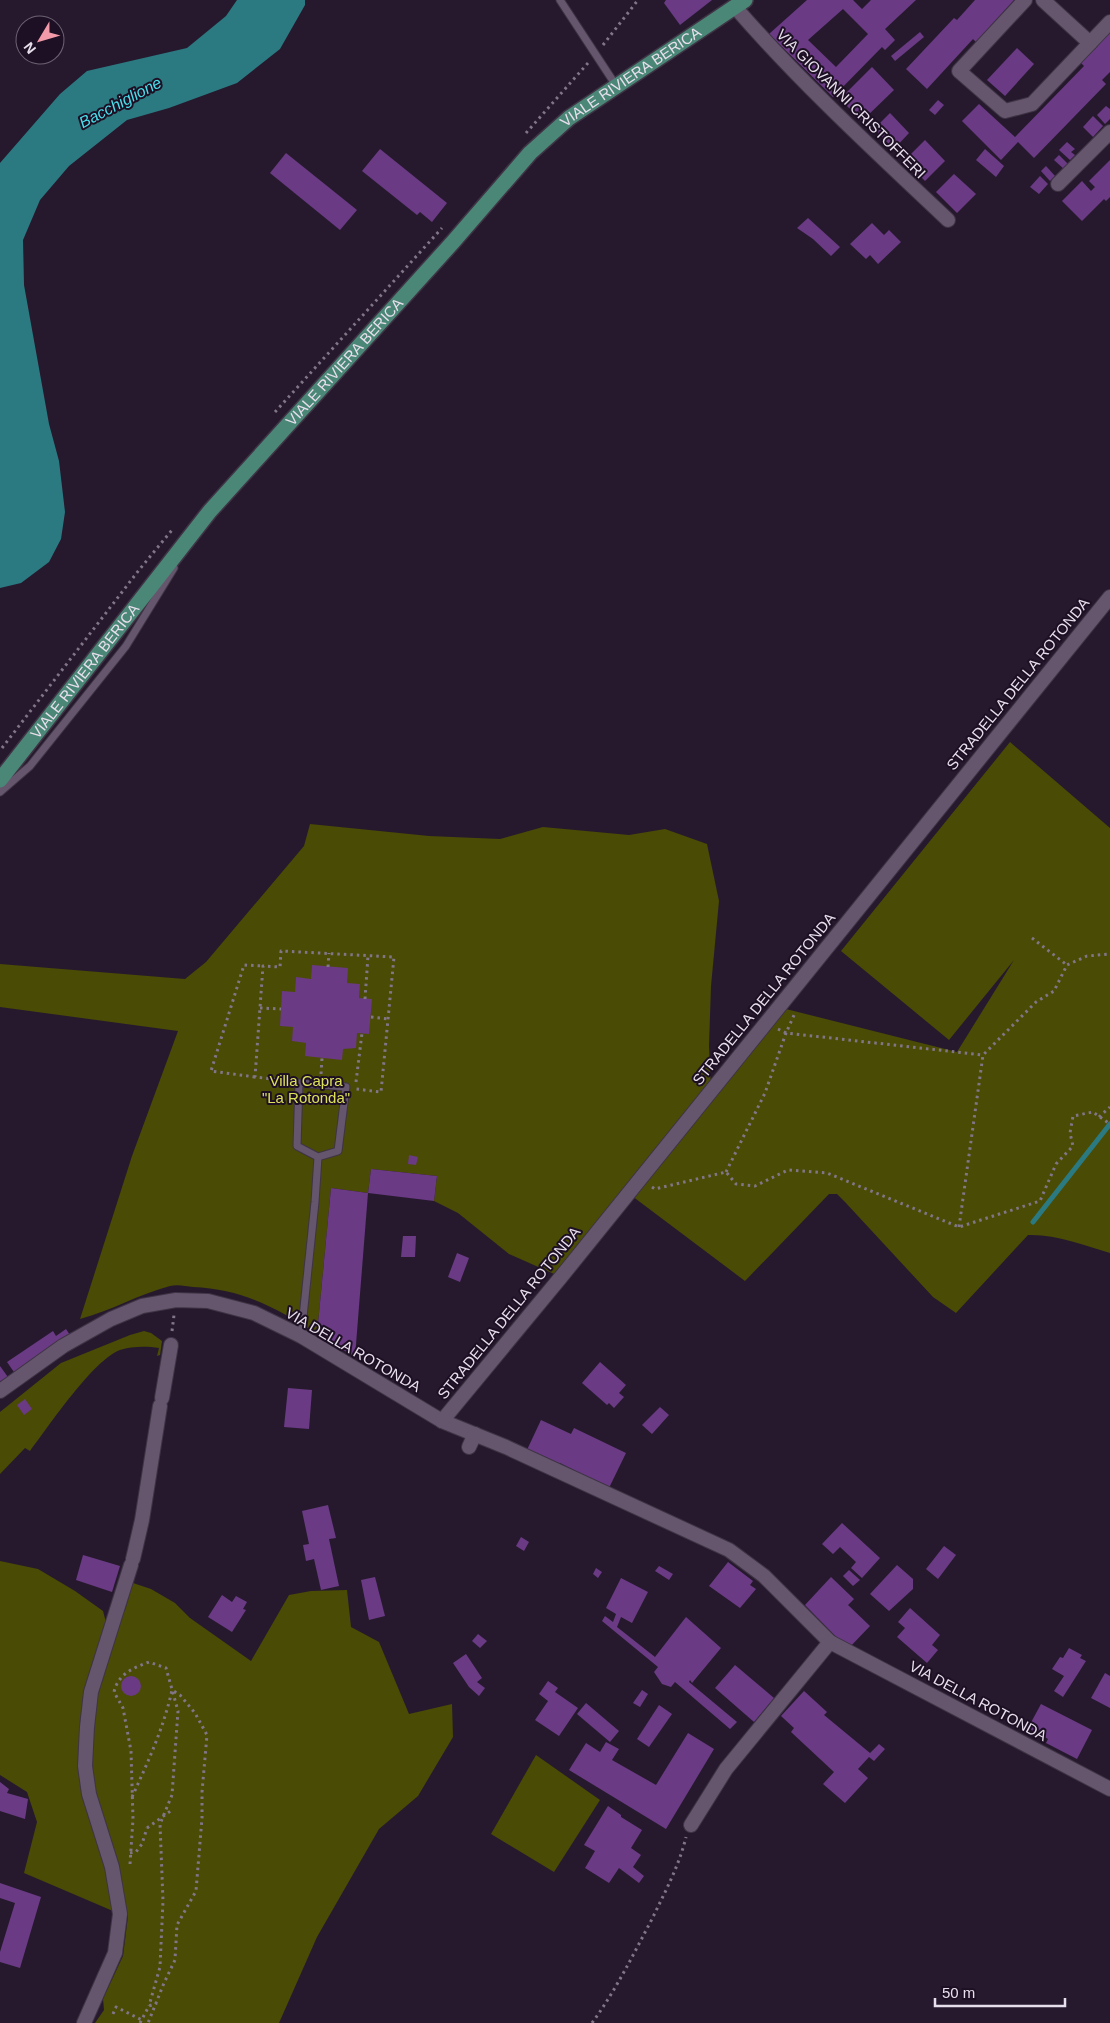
<svg xmlns="http://www.w3.org/2000/svg" width="1110" height="2023" viewBox="0 0 1110 2023" font-family="Arial,sans-serif">
  <rect width="100%" height="100%" fill="#26192e"/>
  <!-- green -->
  <g fill="#4a4b04">
    <path d="M1010 742 1110 828V1253C1083 1245 1056 1234 1028 1235L956 1313 933 1297 845 1202 837 1194H829L745 1281 632 1196 782 1008 957 1052 1014 960 949 1040 841 951Z"/>
    <path d="M310 824 429 836 500 839 543 827 629 835 665 829 707 844 719 901 711 986 709 1046 711 1090 561 1277 509 1254 458 1213 434 1201 437 1176 371 1169 368 1193 331 1188 317 1334C277 1308 242 1289 193 1287 186 1286 177 1284 170 1286 139 1294 111 1311 80 1319L132 1156 178 1031 0 1007V964L185 979 206 962 304 846Z"/>
    <path d="M144 1331 151 1333 162 1341 160 1355 157 1356 159 1348C147 1346 132 1346 120 1350 93 1360 49 1426 30 1451L25 1448 0 1474V1412L61 1363 130 1335Z"/>
    <path d="M0 1561 38 1569 75 1591 103 1611 109 1634 91 1692 85 1766 120 1914 24 1873 37 1822 27 1792 0 1775Z"/>
    <path d="M133 1583 151 1589 175 1603 190 1618 251 1661 289 1595 311 1591 347 1590 351 1627 379 1642 409 1714 452 1704 453 1737 418 1796 379 1829 317 1937 279 2023H95L104 2010 103 1999 123 1956 128 1916 116 1865 92 1794 91 1762 96 1690 113 1632 125 1610Z"/>
    <path d="M536 1755 600 1800 554 1872 491 1834Z"/>
  </g>
  <!-- water -->
  <path fill="#2c7a81" d="M237 0H305V5L280 49 237 83 169 108 127 120 69 166 40 200 23 240 24 285 49 424 59 461 65 512 61 539 49 562 21 583 0 588V163L60 94 87 71 187 48 226 16Z"/>
  <g fill="none" stroke-linecap="round" stroke-linejoin="round">
    <!-- stream -->
    <path stroke="#2c7a81" stroke-width="5" d="M1033 1222 1110 1124"/>
  </g>
  <!-- building -->
  <g fill="#6a3a84" fill-rule="evenodd">
    <path d="M666 0H712L680 25 664 3Z"/>
    <path d="M807 0H853L862 9 871 0H916L885 29 895 40 885 50 882 47 833 97 769 34ZM843 9 868 34 836 67 808 40Z"/>
    <path d="M975 0H1014L976 42 973 39 927 89 906 69 954 18 957 20Z"/>
    <path d="M1110 31V72L1102 80 1106 84 1034 158 1018 142 1001 160 962 121 979 104 1015 137 1084 66 1080 62Z"/>
    <path d="M920 32 924 37 895 61 891 56Z"/>
    <path d="M1017 48 1034 64 1005 96 987 80Z"/>
    <path d="M872 67 894 90 862 121 840 99Z"/>
    <path d="M938 100 944 105 935 115 929 110Z"/>
    <path d="M1106 106 1110 109V119L1105 124 1097 115Z"/>
    <path d="M890 113 909 133 894 149 874 129Z"/>
    <path d="M1093 116 1103 126 1093 137 1083 127Z"/>
    <path d="M925 140 945 161 925 181 905 160Z"/>
    <path d="M1067 142 1075 149 1071 152 1075 155 1070 160 1059 150Z"/>
    <path d="M380 149 447 203 432 222 420 212 417 215 362 171Z"/>
    <path d="M985 149 1004 166 996 177 976 160Z"/>
    <path d="M286 153 357 210 340 230 270 173Z"/>
    <path d="M1059 155 1069 165 1065 170 1054 160Z"/>
    <path d="M1110 160V197L1106 201 1104 199 1082 221 1062 201 1082 181 1091 191 1095 187 1089 181Z"/>
    <path d="M1046 166 1055 176 1050 181 1041 171Z"/>
    <path d="M954 174 976 194 957 213 936 192Z"/>
    <path d="M1040 176 1048 184 1039 194 1030 187Z"/>
    <path d="M808 218 840 247 831 256 813 239 797 228Z"/>
    <path d="M872 223 884 235 889 230 901 242 878 264 870 255 866 259 850 244Z"/>
    <path d="M312 965 348 968 347 983 360 984 359 998 372 999 369 1034 357 1033 356 1048 343 1049 342 1060 305 1056 306 1043 292 1041 293 1027 280 1026 282 991 295 992 296 977 311 979Z"/>
    <path d="M409 1155 418 1157 416 1165 408 1164Z"/>
    <path d="M371 1169 437 1176 434 1201 368 1193Z"/>
    <path d="M331 1188 368 1193 355 1357 317 1334Z"/>
    <path d="M403 1236H416L415 1257H401Z"/>
    <path d="M457 1253 469 1258 460 1282 448 1277Z"/>
    <path d="M66 1329 70 1335 16 1375 7 1362 53 1331 56 1336Z"/>
    <path d="M600 1362 626 1385 619 1393 624 1397 614 1408 609 1403 607 1405 606 1404 582 1383Z"/>
    <path d="M0 1366 10 1380 0 1387Z"/>
    <path d="M288 1388 312 1390 309 1429 284 1427Z"/>
    <path d="M25 1399 32 1409 24 1415 17 1405Z"/>
    <path d="M660 1407 669 1415 652 1434 642 1425Z"/>
    <path d="M541 1420 571 1434 574 1428 626 1453 608 1490 593 1480 560 1463 558 1467 526 1452Z"/>
    <path d="M328 1505 336 1538 329 1539 339 1586 321 1590 314 1559 306 1561 303 1545 309 1544 302 1511Z"/>
    <path d="M842 1523 880 1558 862 1578 851 1568 856 1562 840 1547 833 1554 822 1544Z"/>
    <path d="M521 1537 529 1542 524 1551 516 1546Z"/>
    <path d="M944 1546 956 1555 938 1579 926 1569Z"/>
    <path d="M83 1555 120 1566 112 1592 76 1580Z"/>
    <path d="M728 1562 753 1581 750 1585 756 1589 740 1608 709 1586Z"/>
    <path d="M897 1565 913 1579V1589L889 1611 870 1594Z"/>
    <path d="M659 1566 673 1574 669 1580 655 1571Z"/>
    <path d="M596 1568 602 1572 598 1578 593 1574Z"/>
    <path d="M849 1570 860 1580 853 1586 843 1576Z"/>
    <path d="M375 1577 385 1616 369 1620 361 1580Z"/>
    <path d="M831 1577 854 1599 848 1605 870 1626 848 1649 805 1605Z"/>
    <path d="M621 1578 648 1592 632 1623 621 1617 617 1627 655 1657 686 1617 721 1648 692 1683 690 1680 689 1682 737 1722 730 1729 675 1682 671 1687 662 1684 654 1672 658 1667 602 1621 605 1616 613 1622 616 1614 606 1608Z"/>
    <path d="M222 1595 232 1602 236 1596 247 1602 243 1609 246 1610 232 1632 208 1617Z"/>
    <path d="M910 1608 940 1635 932 1645 938 1650 927 1663 897 1637 905 1628 898 1622Z"/>
    <path d="M478 1634 487 1641 480 1648 472 1641Z"/>
    <path d="M1069 1648 1082 1655 1080 1658 1086 1661 1063 1697 1054 1691 1064 1676 1052 1669 1060 1657 1063 1658Z"/>
    <path d="M466 1654 482 1678 477 1682 485 1688 479 1696 469 1687 453 1663Z"/>
    <path d="M735 1665 774 1698 754 1722 715 1688Z"/>
    <path d="M1105 1673 1110 1676V1708L1091 1698Z"/>
    <circle cx="131" cy="1686" r="10"/>
    <path d="M548 1681 558 1688 555 1692 578 1708 559 1736 535 1720 548 1701 539 1694Z"/>
    <path d="M642 1690 648 1694 640 1707 633 1703Z"/>
    <path d="M804 1691 827 1712 824 1715 870 1753 879 1744 885 1749 874 1761 869 1757 858 1769 868 1778 845 1803 823 1784 834 1772 791 1732 794 1728 781 1716Z"/>
    <path d="M586 1703 619 1731 610 1742 577 1714Z"/>
    <path d="M1041 1704 1092 1730 1077 1759 1046 1743 1048 1739 1028 1728Z"/>
    <path d="M659 1705 672 1714 649 1747 637 1739Z"/>
    <path d="M688 1733 714 1749 666 1829 569 1770 586 1743 600 1752 606 1742 619 1749 612 1760 656 1785Z"/>
    <path d="M0 1782 9 1789 7 1793 28 1799 25 1819 0 1811Z"/>
    <path d="M608 1806 621 1815V1817L642 1830 631 1848 641 1855 633 1867 644 1876 639 1883 619 1868 609 1883 585 1868 595 1851 584 1845Z"/>
    <path d="M0 1883 41 1897 20 1968 0 1962V1952L15 1903 0 1898Z"/>
  </g>
  <g fill="none" stroke-linecap="round" stroke-linejoin="round">
    <!-- lane casing -->
    <g stroke="#3f3445" stroke-width="9">
      <g id="lane">
        <path d="M560 0 617 87"/>
        <path d="M0 792 30 766 126 646 174 568"/>
        <path d="M301 1336 315 1202 318 1157 338 1151 346 1087 299 1083 297 1146 318 1157"/>
      </g>
    </g>
    <!-- street casing -->
    <g stroke="#3f3445" stroke-width="16">
      <g id="street">
        <path d="M1025 0 959 71 1005 111 1032 104 1110 22"/>
        <path d="M1043 0 1090 43"/>
        <path d="M735 7C801 83 875 151 948 220"/>
        <path d="M1058 184 1110 132"/>
        <path d="M0 1391 63 1346 111 1319 142 1306 176 1300 208 1301 254 1313 301 1336 442 1421 506 1447 729 1550 764 1576 830 1642 1110 1789"/>
        <path d="M162 1398 171 1345"/>
        <path d="M442 1421 561 1277 1110 597"/>
        <path d="M469 1447 475 1434"/>
        <path d="M133 1559 142 1520 160 1406"/>
        <path d="M691 1825 726 1769 830 1642"/>
        <path d="M84 2023 115 1953 120 1914 112 1867 89 1794 85 1766 87 1727 91 1692 131 1565"/>
      </g>
    </g>
    <!-- primary casing -->
    <g stroke="#3f3445" stroke-width="18">
      <g id="primary">
        <path id="s1" d="M0 780 210 511 453 242 530 153 569 118 745 0"/>
      </g>
    </g>
    <!-- path -->
    <g stroke="#817688" stroke-width="3" stroke-dasharray="2.5 4" stroke-linecap="butt">
      <path d="M603 45 638 0"/>
      <path d="M526 133 588 63"/>
      <path d="M275 412 442 228"/>
      <path d="M2 748 139 570 172 530"/>
      <path d="M1032 938 1067 965"/>
      <path d="M328 967 329 953"/>
      <path d="M365 999 368 956"/>
      <path d="M260 1008 281 1009"/>
      <path d="M371 1017 389 1019"/>
      <path d="M778 1029 786 1033 795 1013"/>
      <path d="M321 1074 322 1058"/>
      <path d="M255 1077 211 1071 244 965 263 966"/>
      <path d="M288 1081 255 1077 263 966 280 967 281 951 394 957 381 1092 356 1089"/>
      <path d="M356 1082 362 1033"/>
      <path d="M1099 1117 1110 1107"/>
      <path d="M726 1172 765 1093 786 1033 983 1055"/>
      <path d="M652 1187 655 1189 726 1172 736 1184 755 1186 788 1170 827 1173 959 1227 1040 1201 1056 1164 1073 1146 1070 1133 1073 1116 1093 1112 1110 1124"/>
      <path d="M959 1227 983 1055 1036 1002 1054 991 1067 965 1087 956 1110 954"/>
      <path d="M172 1331 174 1315"/>
      <path d="M132 1797C148 1762 164 1727 172 1690L180 1695 195 1713 207 1735 202 1792V1818L196 1891 177 1925 175 1960 164 1983 148 2023"/>
      <path d="M130 1853 136 1852 142 1844 147 1828"/>
      <path d="M130 1864 133 1819 131 1751 123 1708 114 1692C118 1674 133 1668 149 1662L166 1668 178 1711 172 1795 160 1824 163 1901 160 1967 149 2006"/>
      <path d="M113 2014 116 2007 142 2020"/>
      <path d="M140 2023 149 2006 157 2003"/>
      <path d="M592 2023C616 1990 633 1955 652 1919 665 1892 679 1866 686 1837"/>
    </g>
    <!-- lane -->
    <use href="#lane" stroke="#65566e" stroke-width="7"/>
    <!-- street -->
    <use href="#street" stroke="#65566e" stroke-width="14"/>
    <!-- primary -->
    <use href="#primary" stroke="#4b8777" stroke-width="15"/>
    <!-- path-bridge -->
    <path stroke="#817688" stroke-width="3" stroke-dasharray="2.5 4" stroke-linecap="butt" d="M147 1828 172 1810"/>
  </g>
  <g text-anchor="middle" stroke-width="4" stroke-linejoin="round" paint-order="stroke">
    <!-- street labels -->
    <g font-size="15" fill="#e8dfed" stroke="#1d1024">
      <text dy="5" stroke="none"><textPath href="#s1" startOffset="948">VIALE RIVIERA BERICA</textPath></text>
      <text transform="translate(851 104) rotate(45)" y="5">VIA GIOVANNI CRISTOFFERI</text>
      <text dy="5" stroke="none"><textPath href="#s1" startOffset="542">VIALE RIVIERA BERICA</textPath></text>
      <text dy="5" stroke="none"><textPath href="#s1" startOffset="138">VIALE RIVIERA BERICA</textPath></text>
      <text transform="translate(1018 684) rotate(-51)" y="5">STRADELLA DELLA ROTONDA</text>
      <text transform="translate(764 999) rotate(-51)" y="5">STRADELLA DELLA ROTONDA</text>
      <text transform="translate(509 1313) rotate(-51)" y="5">STRADELLA DELLA ROTONDA</text>
      <text transform="translate(353 1350) rotate(30)" y="5">VIA DELLA ROTONDA</text>
      <text transform="translate(978 1701) rotate(28)" y="5">VIA DELLA ROTONDA</text>
    </g>
    <!-- park labels -->
    <g font-size="15" fill="#dde15a" stroke="#1d1024">
      <text x="306" y="1086">Villa Capra<tspan x="306" dy="17">"La Rotonda"</tspan></text>
    </g>
    <!-- water labels -->
    <g font-size="16" font-style="italic" fill="#48dfeb" stroke="#1d1024">
      <text transform="translate(120 102) rotate(-28)" y="6">Bacchiglione</text>
    </g>
  </g>
  <!-- north arrow -->
  <g transform="translate(40 40) rotate(232)"><circle r="24" fill="#1d1024" stroke="#6e6374"/>
  <path d="M0-4L9 19L0 12L-9 19Z" fill="#f39aaa"/>
  <text y="-8" font-size="14" font-weight="bold" text-anchor="middle" fill="#e8dfed">N</text>
  </g>
  <!-- scale -->
  <path d="M935 1998v8h130v-8" fill="none" stroke="#e8dfed" stroke-width="2.5"/>
  <text x="942" y="1998" font-size="15" fill="#e8dfed" stroke="#1d1024" stroke-width="4" paint-order="stroke">50 m</text>
</svg>
